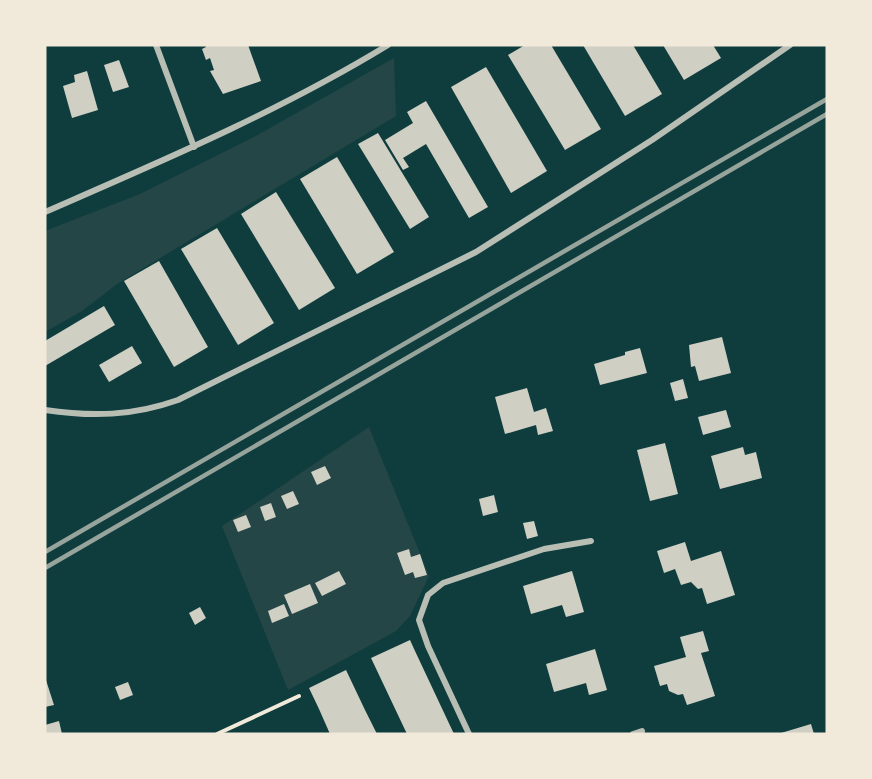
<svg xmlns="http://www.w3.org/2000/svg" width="872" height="779" viewBox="0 0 872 779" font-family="Signika,sans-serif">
  <rect width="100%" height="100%" fill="#0f3d3e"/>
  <!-- green -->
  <g fill="#244646">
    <path d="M394 58 396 116 117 284 82 311 45 332V231L140 194 254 137Z"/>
    <path d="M369 427 429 576 410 616 396 631 288 690 222 526Z"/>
  </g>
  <!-- building -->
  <g fill="#cfcfc3">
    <path d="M205 45H248L261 81 223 94 210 71 214 70 210 58 206 60 202 49 206 47Z"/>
    <path d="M525 45H551L601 129 565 150 508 55Z"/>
    <path d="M583 45H633L662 94 625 116Z"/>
    <path d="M663 45H713L721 58 684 80Z"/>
    <path d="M119 60 129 87 113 92 104 65Z"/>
    <path d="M486 67 547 171 511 193 451 87Z"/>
    <path d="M87 71 98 110 72 118 63 86 75 82 74 75Z"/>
    <path d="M426 101 488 207 469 218 426 144 403 158 409 167 403 170 385 140 413 123 407 112Z"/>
    <path d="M378 133 429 217 410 229 358 144Z"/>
    <path d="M337 157 394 252 357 274 300 179Z"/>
    <path d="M276 192 335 288 299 310 241 214Z"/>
    <path d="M217 228 274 323 238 345 181 249Z"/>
    <path d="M159 261 208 347 174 367 124 281Z"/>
    <path d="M104 306 115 325 45 366V341Z"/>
    <path d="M722 337 731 373 699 381 695 366 691 367 689 345Z"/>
    <path d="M132 346 142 363 109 382 99 365Z"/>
    <path d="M640 348 647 373 600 385 594 364 625 355V352Z"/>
    <path d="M683 379 688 398 675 401 670 383Z"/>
    <path d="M527 388 534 412 546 408 553 431 538 435 536 425 505 434 495 397Z"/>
    <path d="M726 410 731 427 703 435 698 417Z"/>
    <path d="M665 443 678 494 650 501 637 450Z"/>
    <path d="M743 447 745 455 756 452 762 478 720 489 711 456Z"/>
    <path d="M325 466 331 478 317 485 311 472Z"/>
    <path d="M293 491 299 504 287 509 281 496Z"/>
    <path d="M494 495 498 512 483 516 479 499Z"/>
    <path d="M271 503 276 517 265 521 260 507Z"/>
    <path d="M246 515 251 527 238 532 233 520Z"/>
    <path d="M534 521 538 536 527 539 523 523Z"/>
    <path d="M685 542 691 561 721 551 735 595 707 604 702 588 698 589 691 582 681 585 675 569 664 573 657 551Z"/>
    <path d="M409 549 411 557 420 554 427 575 415 578 413 572 405 575 397 553Z"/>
    <path d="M339 571 346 584 322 596 315 583Z"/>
    <path d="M572 571 584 612 566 617 562 605 531 614 523 586Z"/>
    <path d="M310 584 318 603 292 614 284 595Z"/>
    <path d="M284 604 289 616 272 623 268 611Z"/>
    <path d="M200 607 206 618 195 625 189 613Z"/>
    <path d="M703 631 709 651 701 653 715 696 687 705 683 694 678 695 669 691 667 684 660 686 654 666 686 657 680 637Z"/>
    <path d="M410 640 415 651 454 734H407L371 658Z"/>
    <path d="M595 649 607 690 589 695 586 683 554 692 546 664Z"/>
    <path d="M346 670 365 710 377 734H330L319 709 309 688Z"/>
    <path d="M45 677 54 705 45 707Z"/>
    <path d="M128 682 133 695 120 700 115 687Z"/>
    <path d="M59 721 62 734H45V725Z"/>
    <path d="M811 724 814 734H781V733Z"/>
  </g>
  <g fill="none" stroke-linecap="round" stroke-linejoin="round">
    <!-- path -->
    <path stroke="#f1e9da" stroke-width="4" d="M217 734 299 696"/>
    <!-- minor -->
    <g stroke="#b8beb3" stroke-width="6">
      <path d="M156 45 194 147"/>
      <path d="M45 212C162 161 280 111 388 45"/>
      <path d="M45 410C92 417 133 416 178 400L476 252 652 140 790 45"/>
      <path d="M469 734 428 646 419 620 428 595 443 583 544 549 591 541"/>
      <path d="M633 734 642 731"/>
    </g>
    <!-- rail -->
    <g stroke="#97a49c" stroke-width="4.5">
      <path d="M45 552 827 99"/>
      <path d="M45 568 827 114"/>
    </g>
  </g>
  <!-- border -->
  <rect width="872" height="779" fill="none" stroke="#f1e9da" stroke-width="93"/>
</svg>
